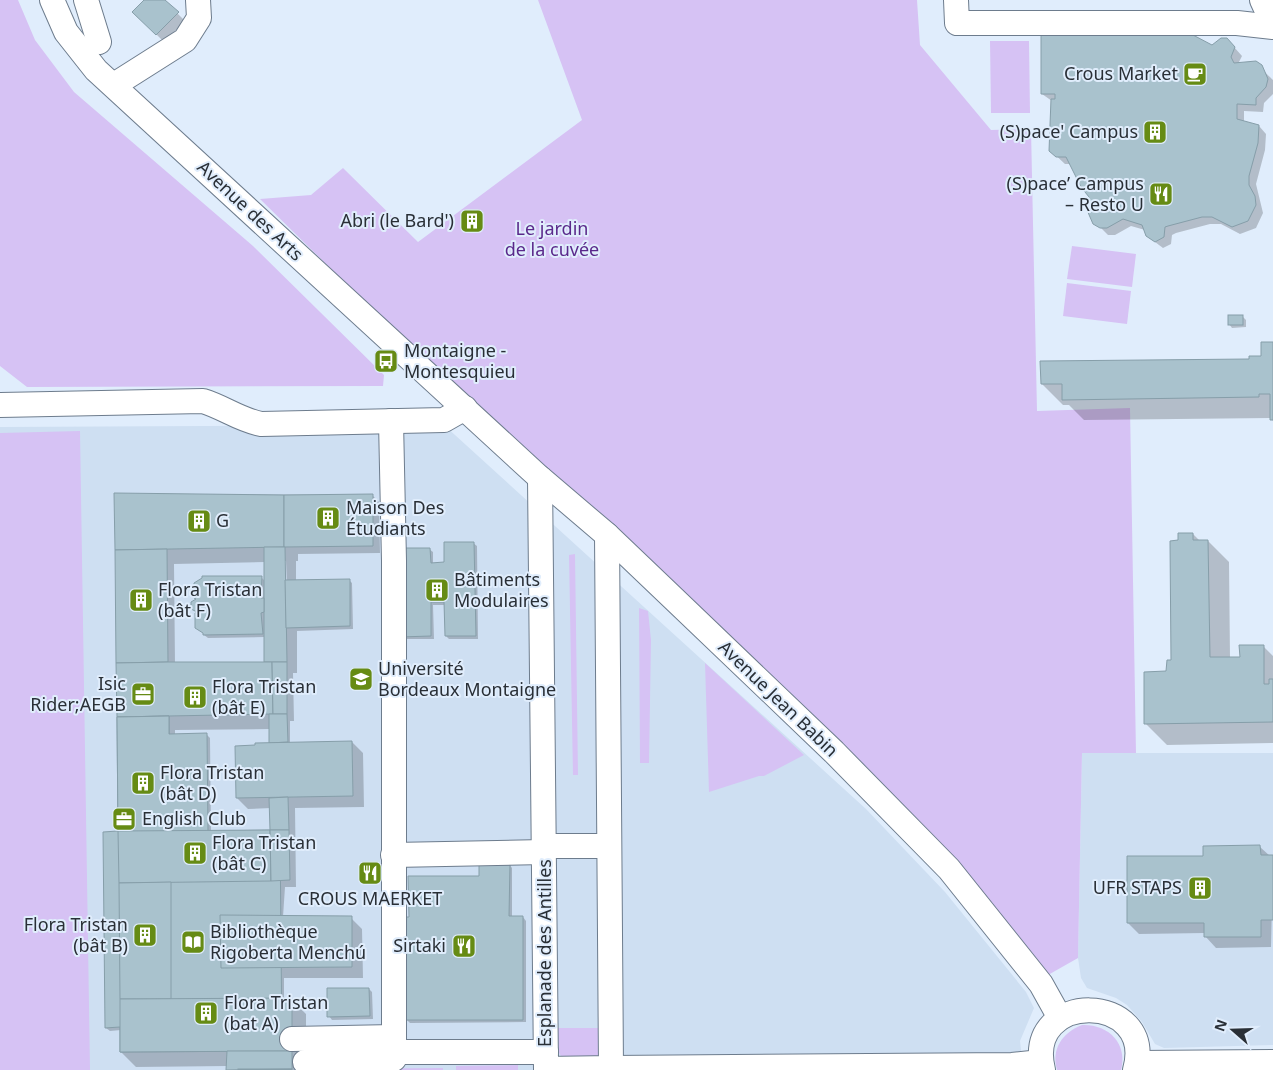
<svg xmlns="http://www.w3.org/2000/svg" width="1273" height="1070" viewBox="0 0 1273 1070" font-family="'Noto Sans',sans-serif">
  <rect width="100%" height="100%" fill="#e0edfc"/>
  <!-- built -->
  <g fill="#cedff2">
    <path d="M444 425 866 809 945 892 1026 992 1034 1008 1020 1041 1023 1070H0V427Z"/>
    <path d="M1082 753H1273V1045L1164 1048 1155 1044 1142 1022 1127 1005 1116 998 1087 988 1081 978 1078 958Z"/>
  </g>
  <!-- green -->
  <g fill="#d6c2f4">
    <path d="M0 0H18L35 40 74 92 253 246 384 375 383 386 27 387 0 366Z"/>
    <path d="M538 0H917L920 45 991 130 1031 129 1037 411 1130 408 1136 753H1082L1078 958 1048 975 260 199 311 195 343 168 418 242 582 120Z"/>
    <path d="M990 41H1029L1030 113H991Z"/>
    <path d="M1072 246 1136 254 1132 287 1067 279Z"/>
    <path d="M1067 283 1131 291 1127 324 1063 316Z"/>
    <path d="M80 431 90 1070H0V433Z"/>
    <path d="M575 554 578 775H573L569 555Z"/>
    <path d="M639 608 648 611 651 640 649 763H640Z"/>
    <path d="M705 663 804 755 764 776H759L709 792Z"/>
    <path d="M1082 1025C1108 1024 1128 1043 1121 1070H1057C1051 1049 1062 1033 1082 1025Z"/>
    <path d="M553 1028H607L599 1058 563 1059 554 1045Z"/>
    <path d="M518 1065V1070H456V1066Z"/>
    <path d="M443 1068V1070H310V1069Z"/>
  </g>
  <!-- shadow -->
  <g fill="#0003" fill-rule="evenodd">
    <path d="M145 0H164L185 21 164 42 134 12Z"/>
    <path d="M1212 46 1234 47 1242 56 1238 64 1255 63 1273 80V94L1264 103 1263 112 1244 111V122L1259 126 1266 134 1265 150 1256 184 1263 213 1256 228 1240 234 1221 224H1210L1176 233 1172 235 1171 244 1163 248 1147 236 1145 230 1131 226 1115 235H1108L1090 217 1088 210 1091 196 1070 164H1065L1050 150 1052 101 1042 94Z"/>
    <path d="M478 218 483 225 474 232 465 222Z"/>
    <path d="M1243 317 1246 320V327L1232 328 1229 324Z"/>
    <path d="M1273 343V421L1271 418 1084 420 1069 405H1063L1042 384 1250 360 1262 357Z"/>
    <path d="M116 494 372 495 379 502 380 553 298 554V561H296V581L349 580 352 583 353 629 297 631V673H293L294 721H290V743L352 742 363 753 364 807 295 808 296 887H285L283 917 351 918 362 929 363 978H284V999H291L306 1014V1065L299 1070H228V1066L136 1067 121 1052V1030L110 1031 106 1028 120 832ZM284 561H286L287 586H284ZM265 562V581L261 577 192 608 197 613 204 635 208 638 265 637 266 664H175L174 564ZM270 729 271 744 237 798 248 809 271 808 272 833 211 832 210 738 206 734 175 735V730Z"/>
    <path d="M1193 534 1200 541H1208L1229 562 1230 658H1241L1263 646 1273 656V743L1167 745 1146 724 1172 661 1179 542Z"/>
    <path d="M473 543 477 546 478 639H449L446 636 444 605H433L434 639H405L429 549 433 552V564H444Z"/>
    <path d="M1260 847 1270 856H1273L1271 947 1216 948 1205 936V933L1139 934 1128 923 1205 857Z"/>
    <path d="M509 864 512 868V917H523L526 921V1022L410 1023 407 1020 410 918Z"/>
    <path d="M369 989 372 992 373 1019 332 1020 329 1016Z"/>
  </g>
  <!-- building -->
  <g fill="#a9c2cd" stroke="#869ea9">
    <path d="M144 0H165L179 12 156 35 132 12Z"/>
    <path d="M1041 31H1174L1193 35 1212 45 1221 38H1227L1235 47 1231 57 1234 63 1256 61 1262 65 1268 79 1266 87 1256 98V105L1237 104V119L1259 125 1258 143 1249 176V185L1255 196 1256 205 1248 221 1232 227 1212 217H1202L1168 226 1165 227 1164 237 1155 242 1146 236 1142 225 1123 219 1107 228H1100L1093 224 1087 210 1089 197 1081 187 1066 157H1056L1049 151 1051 99H1055V94H1041Z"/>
    <path d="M474 213 481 221 469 229 463 222Z"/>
    <rect x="1228" y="315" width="15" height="10"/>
    <path d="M1261 342H1273V420H1270V394H1259V397L1062 400V384H1041L1040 361 1249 359V356H1261Z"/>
    <path d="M114 493 284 495V547L115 550Z"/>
    <path d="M373 494V546L284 547V495Z"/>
    <path d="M1178 533H1193V540H1208L1210 657H1240L1239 645H1264V684H1269V679H1273V722L1144 724V672L1166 671 1167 660H1171L1170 541 1178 540Z"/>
    <path d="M444 542H474L476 636H445L444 602H431V636L400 637V548H430L431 563 444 562Z"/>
    <path d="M264 547H285L287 662H264Z"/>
    <path d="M167 549 168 662 116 663 115 550Z"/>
    <path d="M202 576H262L261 598H264V612L261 613 263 634 203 635V633L195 628V613L197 612 191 609V602L196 599 194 598V583L202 578Z"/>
    <path d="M350 579V626L286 628 285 580Z"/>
    <path d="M168 662H272L273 714 117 717 116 663Z"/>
    <path d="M272 662H287V714H273Z"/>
    <path d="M269 714H287L288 742 269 743Z"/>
    <path d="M169 716 170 830 118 831 117 717Z"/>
    <path d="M169 716V734L207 733 208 831 280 830 282 1051 120 1052V1027L105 1028 103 832 118 831 117 717Z"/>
    <path d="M352 741 353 796 236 798 235 746 255 745V743Z"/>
    <path d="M288 797 289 830H270L269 798Z"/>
    <path d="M270 830 271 881 119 883 118 831Z"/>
    <path d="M270 830H289L290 880 271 881Z"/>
    <path d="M1260 845 1261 855H1273V920H1261V937H1204V923H1127V856H1203V846Z"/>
    <path d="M479 863H510L509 916H523V1020H406L405 917H409L408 876H479Z"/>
    <path d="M171 882V999H120L119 883Z"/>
    <path d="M220 915 352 916V967L221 968Z"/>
    <path d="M327 988H369L370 1016 327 1017Z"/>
    <path d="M292 998V1051L120 1052V999Z"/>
    <path d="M227 1051H292V1069L226 1070Z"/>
    <rect x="238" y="1069" width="54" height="1"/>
  </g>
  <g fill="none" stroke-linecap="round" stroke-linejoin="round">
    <!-- minor casing -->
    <g stroke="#6d7c8d" stroke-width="26">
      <g id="minor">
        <path d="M52 0 66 32 96 70 540 478 607 535 673 598 834 752 949 869 1041 984 1060 1018"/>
        <path d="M86 0 99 42"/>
        <path d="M956 0 957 23H1237L1273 27"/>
        <path d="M1262 0 1273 24"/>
        <path d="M114 85 185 40 199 18 198 0"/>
        <path d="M0 405 203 401C223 407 240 420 261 424L444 420 465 408"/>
        <path d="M391 421 394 561V1052"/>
        <path d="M540 478 546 1069 611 1068 607 535"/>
        <path d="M544 846H608"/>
        <path d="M393 855 544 852"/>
        <path d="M292 1039 394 1037"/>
        <path d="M305 1062 394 1059V1052H546"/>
        <path d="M1137 1063 1273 1062"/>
        <path d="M611 1068 1012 1065 1041 1062"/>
        <path d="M1043 1070C1023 989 1157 992 1135 1070"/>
      </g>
    </g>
    <!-- minor -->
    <use href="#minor" stroke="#fff" stroke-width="24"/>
  </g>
  <!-- icons -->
  <defs>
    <g id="cafe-square" transform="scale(1.25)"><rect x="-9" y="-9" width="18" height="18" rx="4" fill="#668b14" stroke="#e0edfc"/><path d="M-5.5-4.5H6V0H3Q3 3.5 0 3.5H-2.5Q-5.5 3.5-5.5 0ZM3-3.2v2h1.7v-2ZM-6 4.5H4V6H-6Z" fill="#fff"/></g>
    <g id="building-square" transform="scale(1.25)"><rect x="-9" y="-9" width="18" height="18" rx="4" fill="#668b14" stroke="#e0edfc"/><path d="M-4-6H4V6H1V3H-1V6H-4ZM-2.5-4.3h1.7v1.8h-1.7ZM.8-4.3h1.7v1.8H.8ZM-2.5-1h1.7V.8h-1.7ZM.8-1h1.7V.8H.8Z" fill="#fff"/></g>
    <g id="restaurant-square" transform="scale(1.25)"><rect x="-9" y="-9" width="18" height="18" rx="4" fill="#668b14" stroke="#e0edfc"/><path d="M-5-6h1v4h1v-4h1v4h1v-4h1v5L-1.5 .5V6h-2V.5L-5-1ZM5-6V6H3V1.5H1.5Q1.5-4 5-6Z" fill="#fff"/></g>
    <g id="bus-square" transform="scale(1.25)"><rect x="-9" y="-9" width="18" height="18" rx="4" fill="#668b14" stroke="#e0edfc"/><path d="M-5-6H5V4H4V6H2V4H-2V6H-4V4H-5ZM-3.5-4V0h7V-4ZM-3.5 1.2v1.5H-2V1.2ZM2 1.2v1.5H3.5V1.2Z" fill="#fff"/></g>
    <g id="university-square" transform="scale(1.25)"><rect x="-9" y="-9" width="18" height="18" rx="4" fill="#668b14" stroke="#e0edfc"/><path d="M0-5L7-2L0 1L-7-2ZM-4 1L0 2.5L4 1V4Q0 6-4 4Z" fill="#fff"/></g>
    <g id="office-square" transform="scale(1.25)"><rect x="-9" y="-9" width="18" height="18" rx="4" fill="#668b14" stroke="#e0edfc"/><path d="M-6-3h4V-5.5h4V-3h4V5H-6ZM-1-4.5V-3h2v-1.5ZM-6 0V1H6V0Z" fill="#fff"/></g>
    <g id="library-square" transform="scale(1.25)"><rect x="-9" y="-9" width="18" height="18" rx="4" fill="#668b14" stroke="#e0edfc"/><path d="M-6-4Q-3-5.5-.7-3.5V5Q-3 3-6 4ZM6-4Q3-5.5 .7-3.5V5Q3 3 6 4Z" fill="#fff"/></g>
  </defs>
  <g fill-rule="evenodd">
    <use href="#cafe-square" x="1195" y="74"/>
    <use href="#building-square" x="1155" y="132"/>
    <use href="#restaurant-square" x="1161" y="194"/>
    <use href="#building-square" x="472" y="221"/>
    <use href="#bus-square" x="386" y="361"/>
    <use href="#building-square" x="328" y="518"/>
    <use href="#building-square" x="199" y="521"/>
    <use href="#building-square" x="437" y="590"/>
    <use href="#building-square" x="141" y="600"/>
    <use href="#university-square" x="361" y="679"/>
    <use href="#office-square" x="143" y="694"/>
    <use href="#building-square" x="195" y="697"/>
    <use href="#building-square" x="143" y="783"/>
    <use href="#office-square" x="124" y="819"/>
    <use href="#building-square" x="195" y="853"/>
    <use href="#restaurant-square" x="370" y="873"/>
    <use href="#building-square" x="1200" y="888"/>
    <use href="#building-square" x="145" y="935"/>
    <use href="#library-square" x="193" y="942"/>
    <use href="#restaurant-square" x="464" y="946"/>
    <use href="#building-square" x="206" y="1013"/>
  </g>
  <g text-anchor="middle" stroke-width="4" stroke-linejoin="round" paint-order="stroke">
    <!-- poi labels -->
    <g font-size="18" fill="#292f36" stroke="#e0edfc" text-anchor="start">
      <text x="1178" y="80" text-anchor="end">Crous Market</text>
      <text x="1138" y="138" text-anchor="end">(S)pace' Campus</text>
      <text x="1144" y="190" text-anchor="end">(S)pace’ Campus<tspan x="1144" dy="21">– Resto U</tspan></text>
      <text x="454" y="227" text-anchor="end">Abri (le Bard')</text>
      <text x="404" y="357">Montaigne -<tspan x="404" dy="21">Montesquieu</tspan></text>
      <text x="346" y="514">Maison Des<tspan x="346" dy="21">Étudiants</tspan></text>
      <text x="216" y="527">G</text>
      <text x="454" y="586">Bâtiments<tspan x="454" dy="21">Modulaires</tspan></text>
      <text x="158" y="596">Flora Tristan<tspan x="158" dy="21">(bât F)</tspan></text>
      <text x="378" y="675">Université<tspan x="378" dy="21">Bordeaux Montaigne</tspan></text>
      <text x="126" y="690" text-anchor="end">Isic<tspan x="126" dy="21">Rider;AEGB</tspan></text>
      <text x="212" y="693">Flora Tristan<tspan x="212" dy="21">(bât E)</tspan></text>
      <text x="160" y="779">Flora Tristan<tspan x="160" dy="21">(bât D)</tspan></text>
      <text x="142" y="825">English Club</text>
      <text x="212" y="849">Flora Tristan<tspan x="212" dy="21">(bât C)</tspan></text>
      <text x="1182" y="894" text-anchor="end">UFR STAPS</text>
      <text x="370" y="905" text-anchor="middle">CROUS MAERKET</text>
      <text x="128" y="931" text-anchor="end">Flora Tristan<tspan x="128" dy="21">(bât B)</tspan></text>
      <text x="210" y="938">Bibliothèque<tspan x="210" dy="21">Rigoberta Menchú</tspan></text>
      <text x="446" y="952" text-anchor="end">Sirtaki</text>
      <text x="224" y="1009">Flora Tristan<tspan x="224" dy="21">(bat A)</tspan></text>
    </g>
    <!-- street labels -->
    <g font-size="18" fill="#292f36" stroke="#e0edfc">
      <text transform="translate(250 211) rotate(43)" y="6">Avenue des Arts</text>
      <text transform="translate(778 699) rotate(44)" y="6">Avenue Jean Babin</text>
      <text transform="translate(545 953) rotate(-90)" y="6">Esplanade des Antilles</text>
    </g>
    <!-- park labels -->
    <g font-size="18" fill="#5a298b" stroke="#e0edfc">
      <text x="552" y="235">Le jardin<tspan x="552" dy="21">de la cuvée</tspan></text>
    </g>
  </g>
  <!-- north arrow -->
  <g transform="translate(1233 1030) rotate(290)" stroke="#e0edfc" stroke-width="4" paint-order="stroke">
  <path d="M0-4L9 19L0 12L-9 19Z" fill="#292f36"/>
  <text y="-8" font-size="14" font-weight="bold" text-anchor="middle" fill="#292f36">N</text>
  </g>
</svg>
